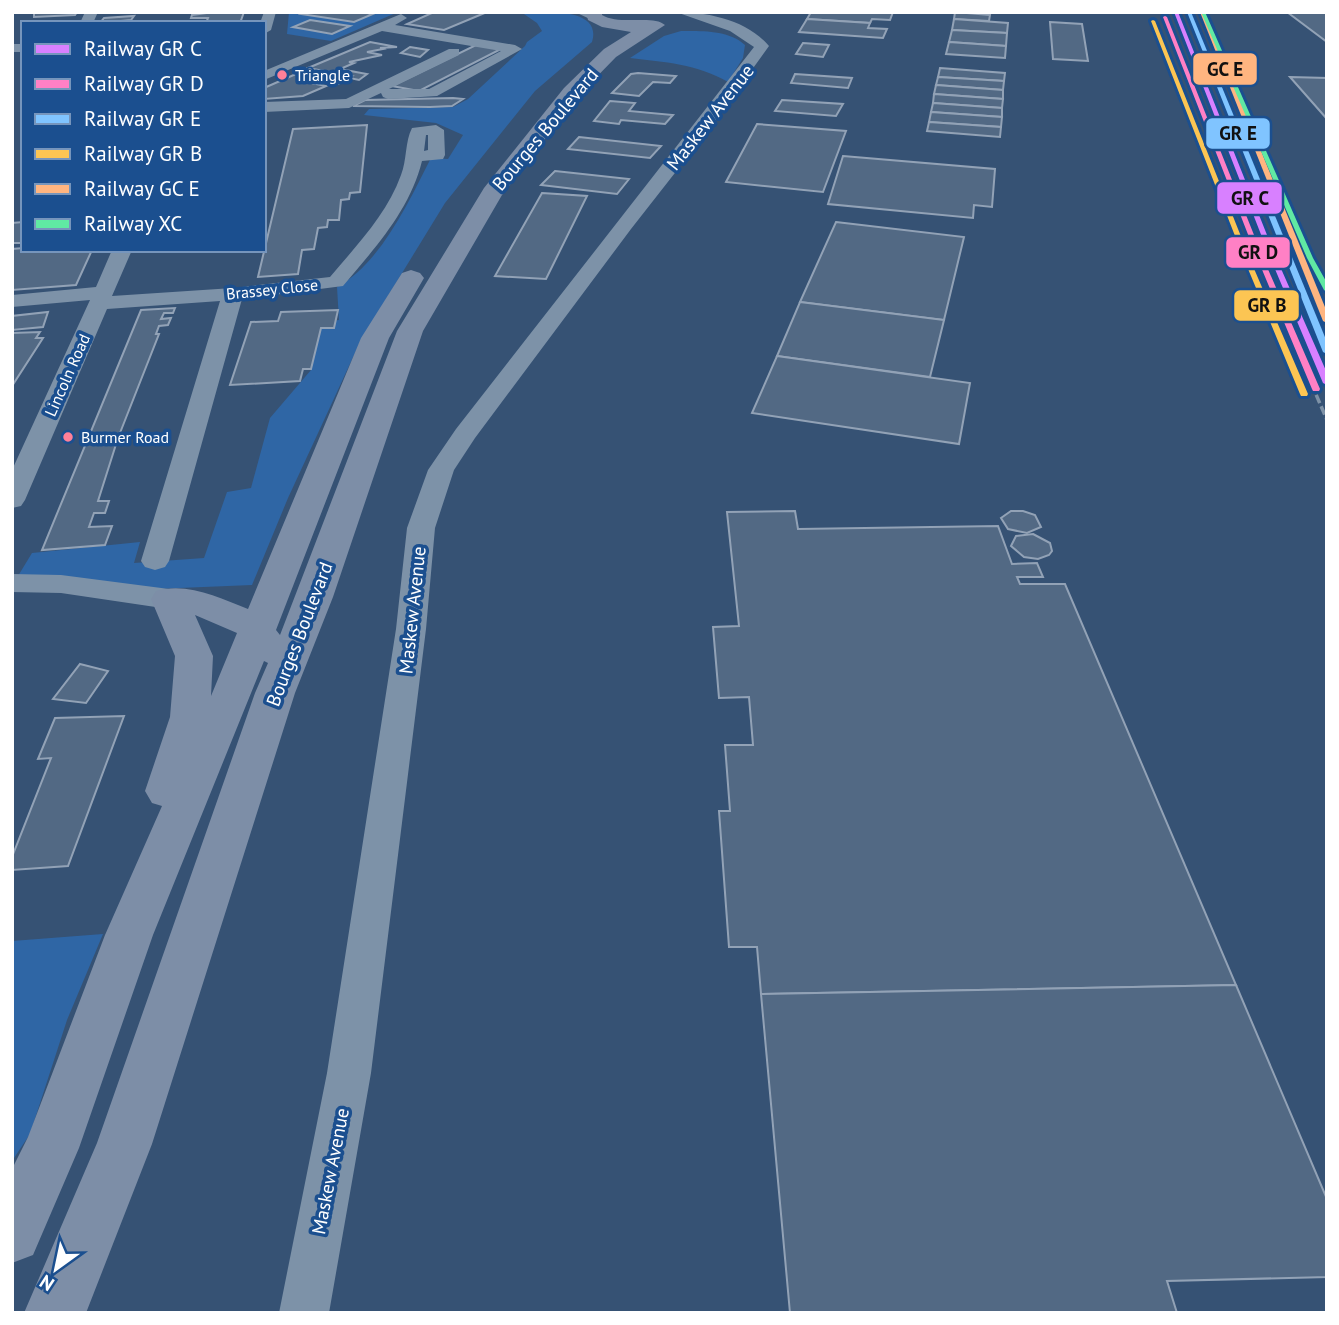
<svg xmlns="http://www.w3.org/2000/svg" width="1339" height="1325" viewBox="0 0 1339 1325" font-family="'PT Sans',sans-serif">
  <rect width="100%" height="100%" fill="#365274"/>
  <!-- green -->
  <g fill="#2f66a5">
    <path d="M289 12H398L331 41 287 34Z"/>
    <path d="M521 12C541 12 603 6 592 42L535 91 445 203 361 340 288 498 252 585 155 589 18 576 32 553 140 542 134 563 204 558 227 492 251 488 270 418 311 370 317 323 339 320 337 287C381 263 409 201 431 158L448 159 463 135 436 123 364 115 369 109 453 107 468 99 525 46 527 42 542 31 537 23Z"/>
    <path d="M681 31C702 31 729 30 745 45L743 58 728 82C697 64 664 62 630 58L664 36Z"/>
    <path d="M103 934 67 1020 30 1134 12 1161V941Z"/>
  </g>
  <!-- building -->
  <g fill="#526984" stroke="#92a2b6" stroke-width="2">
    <path d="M34 12 40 13 77 12 75 15 34 17Z"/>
    <path d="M244 12 240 23H206L208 18H191L192 15 214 12Z"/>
    <path d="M305 12H361L373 14 354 22 301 14Z"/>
    <path d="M434 12H487L444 30 407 24Z"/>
    <path d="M811 12H893L890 20 872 19 870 23 807 19Z"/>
    <path d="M955 12 990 15 989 21 954 19Z"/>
    <path d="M1287 12H1327V42Z"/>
    <path d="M134 16 131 20 100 23 104 18Z"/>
    <path d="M807 19 870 23 868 28 887 29 883 38 799 32Z"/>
    <path d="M954 19 1008 23 1007 33 952 30Z"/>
    <path d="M310 20 350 26 332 34 293 27Z"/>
    <path d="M1050 22 1082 24 1088 61 1053 59Z"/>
    <path d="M952 30 1007 33 1006 46 949 42Z"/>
    <path d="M370 42 397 47 380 48 383 49 367 52 382 55 349 62 354 63 340 69 367 74 359 80 350 78 338 84 311 79V83L326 86 303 96 264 99V88L305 70 345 78 351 76 308 68Z"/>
    <path d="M949 42 1006 46 1005 58 946 54Z"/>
    <path d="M803 43 829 45 823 57 796 54Z"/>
    <path d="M476 45 501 49 419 91 392 86Z"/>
    <path d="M410 47 428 50 420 57 401 53Z"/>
    <path d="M940 68 1005 73 1004 81 938 77Z"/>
    <path d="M638 73 676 76 670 83 653 82 639 96 612 93 631 74Z"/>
    <path d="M795 74 852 78 848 88 791 83Z"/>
    <path d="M938 77 1004 81 1003 90 936 85Z"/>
    <path d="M1290 77 1327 78V119Z"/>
    <path d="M936 85 1003 90V99L934 94Z"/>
    <path d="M934 94 1003 99 1002 108 933 103Z"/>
    <path d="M453 98 463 99 452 106 430 107 353 106 365 100Z"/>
    <path d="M782 100 843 104 836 116 775 111Z"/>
    <path d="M610 101 635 103 629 111 673 115 665 124 621 120 619 124 594 121Z"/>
    <path d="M933 103 1002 108V117L931 112Z"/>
    <path d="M931 112 1002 117 1001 127 929 122Z"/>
    <path d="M929 122 1001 127 1000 137 927 131Z"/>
    <path d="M757 124 846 131 823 192 726 182Z"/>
    <path d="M367 125 360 192 350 193 349 199 341 200 339 220H328L327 227 318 228 314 249 302 250 298 274 258 277 293 129Z"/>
    <path d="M579 137 661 146 650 158 568 149Z"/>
    <path d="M843 156 995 169 992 207 974 205 973 218 828 204Z"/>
    <path d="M555 171 629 179 617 194 541 185Z"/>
    <path d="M542 193 587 196 546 279 495 276Z"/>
    <path d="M23 222V243H12V223Z"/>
    <path d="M836 222 964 237 944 320 800 302Z"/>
    <path d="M23 248V250H92L76 285 12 290V249Z"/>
    <path d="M800 302 944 320 930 377 777 356Z"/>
    <path d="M175 308 173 313H164L161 319 171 318 168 325 159 326 156 334H159L118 438 98 501H109L105 513H94L89 527 112 526 105 545 42 550 141 310Z"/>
    <path d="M338 310 334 328H321L311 369H303L300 381 230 385 251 322 278 321 281 312Z"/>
    <path d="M48 312 43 327 12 330V316Z"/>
    <path d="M40 332 36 338H43L12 386V333Z"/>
    <path d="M777 356 970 383 959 444 752 413Z"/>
    <path d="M795 511 798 529 998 526 1012 564 1037 563 1043 577H1017L1020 584H1065L1236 985 761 994 757 947H729L719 811H730L725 745H753L749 697 719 698 713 627 739 626 727 512Z"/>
    <path d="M1011 511H1023L1035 515 1041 527 1027 533 1008 529 1001 518Z"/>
    <path d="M1033 534 1050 543 1052 551 1049 555 1038 559 1024 557 1011 546 1016 536Z"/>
    <path d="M80 664 108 671 86 703 53 699Z"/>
    <path d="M124 716 68 866 12 870V857L51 758 38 759 55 718Z"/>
    <path d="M1236 985 1327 1199V1277L1167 1281 1177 1313H790L761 994Z"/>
  </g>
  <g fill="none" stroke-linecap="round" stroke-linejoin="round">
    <!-- minor -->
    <g fill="#7d92a8" fill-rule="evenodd">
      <path d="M85 12H98L93 23H80Z"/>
      <path d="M264 12H276L271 30 264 34V23H260Z"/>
      <path d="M575 12H594L598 16 592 20Z"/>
      <path d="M676 12C708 12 747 20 769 46L707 132 631 229 475 438 454 470 435 528 426 629 371 1073 329 1313H279L327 1073 396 629 407 528 428 470 456 429 754 47 730 31Z"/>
      <path d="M401 14 407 18 395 25 515 45 522 49 437 96 388 99 383 97 381 93 349 108 264 112V102L346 99 449 49H459V55L389 89H429L501 51 382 31 264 80V71Z"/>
      <rect x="12" y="44" width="11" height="8"/>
      <path d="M436 125 444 130 445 155 443 159 422 161C410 210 375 248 343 286L242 299 169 561 165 567 155 570 145 567 141 561 220 301 107 309 25 500 21 506 12 508V470L90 300 12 307V295L96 287 112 250H132L112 296 233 288 330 277C357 245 387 214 401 175 407 160 405 141 412 128ZM426 135H428V150L424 151Z"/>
      <path d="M12 574 61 575 169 589 179 592 184 599 179 606 169 609 61 593 12 592Z"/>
    </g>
    <!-- major -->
    <path fill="#7d8ea7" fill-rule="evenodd" d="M586 12H602V15C621 26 653 14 665 25L616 57 578 96 502 195 423 331 333 597 295 693 152 1144 86 1313H24L97 1143 255 693 268 663 264 661 153 935 79 1148 33 1255 12 1263V1169L28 1137 105 935 162 806 152 803 145 791 170 717 175 656 151 599 156 591C188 582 219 598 248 609L361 338 402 273 411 270 420 273 424 278 389 338 276 630 280 635 397 331 484 188 564 88 604 49 631 32 602 27 588 20ZM195 615 237 633 211 696 213 656Z"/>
    <!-- rail-far1 -->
    <path stroke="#7e92a7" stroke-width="2.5" stroke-dasharray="5 2.5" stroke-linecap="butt" d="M1165 12 1258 259"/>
    <!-- rail -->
    <path stroke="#7e92a7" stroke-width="3.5" stroke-dasharray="9 3.5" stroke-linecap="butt" d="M1257 257 1327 420"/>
    <!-- rail-1 casing -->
    <g stroke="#1b4f8f" stroke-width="6">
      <path id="rail-1" d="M1174 12H1178L1275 255 1327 373V385L1323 383 1269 255Z"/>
    </g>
    <!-- rail-2 casing -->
    <g stroke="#1b4f8f" stroke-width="6">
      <path id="rail-2" d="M1165 16 1167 17 1264 260 1320 389 1319 391H1313L1312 389 1258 260 1163 17Z"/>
    </g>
    <!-- rail-3 casing -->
    <g stroke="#1b4f8f" stroke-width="6">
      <path id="rail-3" d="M1187 12H1191L1327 342V354L1323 352Z"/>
    </g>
    <!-- rail-4 casing -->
    <g stroke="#1b4f8f" stroke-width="6">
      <path id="rail-4" d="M1153 20 1155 21 1252 264 1308 394 1307 396H1301L1300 394 1246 264 1151 21Z"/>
    </g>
    <!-- rail-5 casing -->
    <g stroke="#1b4f8f" stroke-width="6">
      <path id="rail-5" d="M1200 12H1204L1327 312V323L1323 321Z"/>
    </g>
    <!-- rail-6 casing -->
    <g stroke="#1b4f8f" stroke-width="6">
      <path id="rail-6" d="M1201 12H1205L1313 258 1327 283V292L1324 290 1307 258Z"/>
    </g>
    <!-- rail-1 -->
    <use href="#rail-1" fill="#d880ff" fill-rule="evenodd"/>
    <!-- rail-2 -->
    <use href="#rail-2" fill="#ff80c5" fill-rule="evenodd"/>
    <!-- rail-3 -->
    <use href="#rail-3" fill="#80c4ff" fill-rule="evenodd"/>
    <!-- rail-4 -->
    <use href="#rail-4" fill="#fcc553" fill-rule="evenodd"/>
    <!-- rail-5 -->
    <use href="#rail-5" fill="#ffb580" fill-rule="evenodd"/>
    <!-- rail-6 -->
    <use href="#rail-6" fill="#60e9a3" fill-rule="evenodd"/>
  </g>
  <!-- markers -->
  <g fill="#ff8098" stroke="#1b4f8f" stroke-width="2.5">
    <circle cx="282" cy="75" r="6"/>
    <circle cx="68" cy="437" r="6"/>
  </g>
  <g text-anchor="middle" stroke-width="7" stroke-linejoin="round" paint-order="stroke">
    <!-- far-bus labels -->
    <g font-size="16" fill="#fff" stroke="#1b4f8f" text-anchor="start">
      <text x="295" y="81">Triangle</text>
      <text x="81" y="443">Burmer Road</text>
    </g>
    <!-- far-street labels -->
    <g font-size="16" fill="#fff" stroke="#1b4f8f">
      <text transform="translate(272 289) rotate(-6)" y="6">Brassey Close</text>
      <text transform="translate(67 375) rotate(-66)" y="6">Lincoln Road</text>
    </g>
    <!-- street labels -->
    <g font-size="19" fill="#fff" stroke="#1b4f8f">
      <text transform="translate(710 117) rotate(-52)" y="7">Maskew Avenue</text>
      <text transform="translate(545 129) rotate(-50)" y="7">Bourges Boulevard</text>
      <text transform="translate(412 610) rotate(-84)" y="7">Maskew Avenue</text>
      <text transform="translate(299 634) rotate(-69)" y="7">Bourges Boulevard</text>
      <text transform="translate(330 1171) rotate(-79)" y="7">Maskew Avenue</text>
    </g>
  </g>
  <g stroke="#1b4f8f" stroke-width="2.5">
    <rect x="1192" y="52" width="66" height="34" rx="7" fill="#ffb580"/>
    <rect x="1205" y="117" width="66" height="33" rx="7" fill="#80c4ff"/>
    <rect x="1216" y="181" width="67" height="34" rx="7" fill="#d880ff"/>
    <rect x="1225" y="236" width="66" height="33" rx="7" fill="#ff80c5"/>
    <rect x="1233" y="289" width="67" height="33" rx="7" fill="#fcc553"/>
  </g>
  <g font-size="19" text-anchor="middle" font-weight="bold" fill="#111">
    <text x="1225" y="76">GC E</text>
    <text x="1238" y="140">GR E</text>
    <text x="1250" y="205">GR C</text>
    <text x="1258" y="259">GR D</text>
    <text x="1267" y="312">GR B</text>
  </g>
  <!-- border -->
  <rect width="1339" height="1325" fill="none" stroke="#ffffff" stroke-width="28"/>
  <!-- legend -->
  <rect x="21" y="21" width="245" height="231" fill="#1b4f8f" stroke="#7695bc" stroke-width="2"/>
  <rect x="35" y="44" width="35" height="10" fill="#d880ff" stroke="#7695bc" stroke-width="2"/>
  <text x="84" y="56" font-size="21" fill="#ffffff">Railway GR C</text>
  <rect x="35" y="79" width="35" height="10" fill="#ff80c5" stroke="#7695bc" stroke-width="2"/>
  <text x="84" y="91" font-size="21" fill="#ffffff">Railway GR D</text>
  <rect x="35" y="114" width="35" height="10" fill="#80c4ff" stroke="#7695bc" stroke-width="2"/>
  <text x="84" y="126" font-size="21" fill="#ffffff">Railway GR E</text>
  <rect x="35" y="149" width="35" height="10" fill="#fcc553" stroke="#7695bc" stroke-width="2"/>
  <text x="84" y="161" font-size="21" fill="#ffffff">Railway GR B</text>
  <rect x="35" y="184" width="35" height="10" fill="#ffb580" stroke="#7695bc" stroke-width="2"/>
  <text x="84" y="196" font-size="21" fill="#ffffff">Railway GC E</text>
  <rect x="35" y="219" width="35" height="10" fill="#60e9a3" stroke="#7695bc" stroke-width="2"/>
  <text x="84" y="231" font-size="21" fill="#ffffff">Railway XC</text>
  <!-- north arrow -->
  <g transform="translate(56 1269) rotate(213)" stroke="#1b4f8f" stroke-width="5" paint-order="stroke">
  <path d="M0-5L12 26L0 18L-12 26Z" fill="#ffffff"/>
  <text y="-10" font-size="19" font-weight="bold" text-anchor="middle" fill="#ffffff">N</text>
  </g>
</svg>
